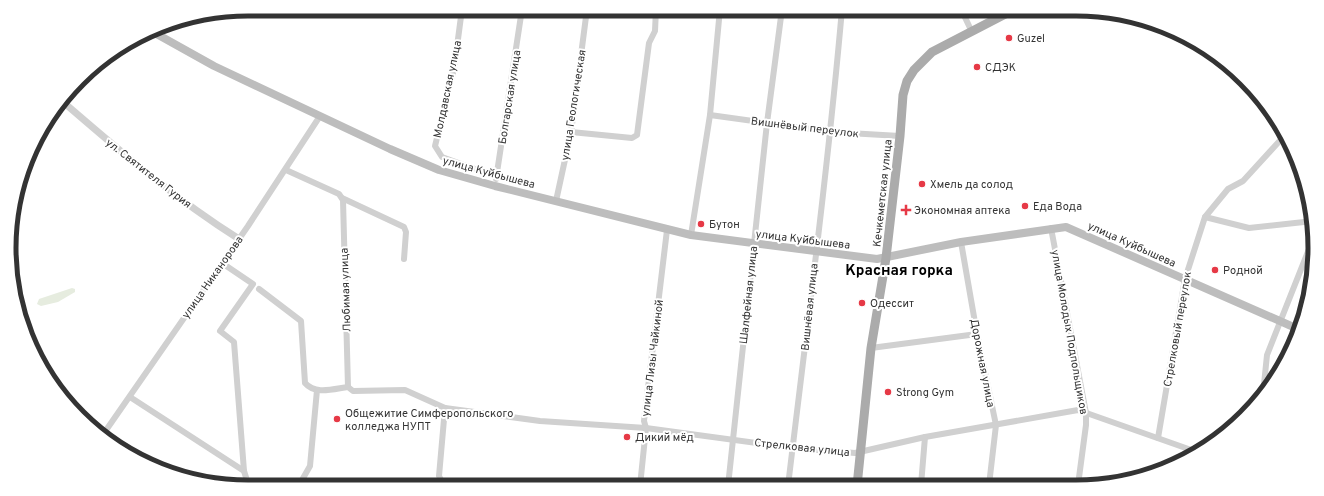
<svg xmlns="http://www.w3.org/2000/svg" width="1324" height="496" viewBox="0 0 1324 496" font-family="Overpass,sans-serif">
  <rect width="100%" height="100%" fill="#fff"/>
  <!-- green -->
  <path fill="#e6ecdf" d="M72 288 75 289V292L58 302 41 306 37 304 39 299Z"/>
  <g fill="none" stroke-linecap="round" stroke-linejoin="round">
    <!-- minor -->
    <g stroke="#d0d0d0" stroke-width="6">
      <path d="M462 9 454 69 435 146 442 157 497 177"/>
      <path d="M961 9 971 30"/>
      <path d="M710 115 831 132 900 136"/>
      <path d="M571 132 632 138 637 135 649 43 655 31 656 9"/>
      <path d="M286 170 339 194 343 200 348 387"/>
      <path d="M496 179 522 9"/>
      <path d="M342 198 404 227 406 232 404 259"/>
      <path d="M556 201 571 132 587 9"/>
      <path d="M1205 217 1249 228 1313 221"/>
      <path d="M1051 228 1086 413V425L1078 485"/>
      <path d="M691 235 710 115 720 9"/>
      <path d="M961 242 977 334 996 425 989 485"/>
      <path d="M222 263 253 284 220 331 234 342 244 471"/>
      <path d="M259 289 301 321 305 383C315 395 333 389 348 387L353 391 405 390 445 408 540 421 646 428 793 448 855 453 925 437 1078 410 1197 452"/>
      <path d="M871 348 977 334"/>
      <path d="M1263 394 1267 355 1311 244"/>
      <path d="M130 397 244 471 249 487"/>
      <path d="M445 408 439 476 441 480 452 487"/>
      <path d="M102 436 248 226 320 116"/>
      <path d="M1158 438 1185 279 1205 217 1228 189 1243 181 1285 135"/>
      <path d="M921 485 925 437"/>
      <path d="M640 486 646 428 644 421 667 230"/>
      <path d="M728 486 767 123 782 9"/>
      <path d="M788 486C807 327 828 168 842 9"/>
      <path d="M298 487 310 466 317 390"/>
    </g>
    <!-- tertiary -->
    <path stroke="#d0d0d0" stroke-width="7" d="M63 102C121 152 174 198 239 239"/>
    <!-- secondary -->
    <path stroke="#bdbdbd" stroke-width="8" d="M153 32 214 66 390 149 439 170 495 186 691 235 877 259 961 242 1066 227 1298 329"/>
    <!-- primary -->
    <path stroke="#ababab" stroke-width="9" d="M857 486 871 348 886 258 900 136 903 95 907 81 914 70 932 52 1015 9"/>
  </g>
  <!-- markers -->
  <g fill="#e63946" stroke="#fff" stroke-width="1.5">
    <circle cx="1009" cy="38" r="4"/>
    <circle cx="977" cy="67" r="4"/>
    <circle cx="922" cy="184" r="4"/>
    <circle cx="1025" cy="206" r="4"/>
    <path d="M904 204h4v4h4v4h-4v4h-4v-4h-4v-4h4z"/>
    <circle cx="701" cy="224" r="4"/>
    <circle cx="1215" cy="270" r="4"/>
    <circle cx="862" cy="303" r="4"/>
    <circle cx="888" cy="392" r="4"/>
    <circle cx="337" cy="419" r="4"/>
    <circle cx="627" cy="437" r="4"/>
  </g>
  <g text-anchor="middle" stroke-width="4" stroke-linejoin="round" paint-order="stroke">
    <!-- poi labels -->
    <g font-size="11" fill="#333" stroke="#fff" text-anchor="start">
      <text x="1017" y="42">Guzel</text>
      <text x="985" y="71">СДЭК</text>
      <text x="930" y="188">Хмель да солод</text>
      <text x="1033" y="210">Еда Вода</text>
      <text x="914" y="214">Экономная аптека</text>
      <text x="709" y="228">Бутон</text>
      <text x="1223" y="274">Родной</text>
      <text x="870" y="307">Одессит</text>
      <text x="896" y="396">Strong Gym</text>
      <text x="345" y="417">Общежитие Симферопольского<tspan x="345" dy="13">колледжа НУПТ</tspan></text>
      <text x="635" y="441">Дикий мёд</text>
    </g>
    <!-- street labels -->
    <g font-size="11" fill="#333" stroke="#fff">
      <text transform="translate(447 89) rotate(-78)" y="4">Молдавская улица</text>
      <text transform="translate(509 97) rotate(-81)" y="4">Болгарская улица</text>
      <text transform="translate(573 105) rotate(-81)" y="4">улица Геологическая</text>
      <text transform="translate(805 127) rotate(7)" y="4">Вишнёвый переулок</text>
      <text transform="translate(489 172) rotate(15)" y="4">улица Куйбышева</text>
      <text transform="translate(149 173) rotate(38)" y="4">ул. Святителя Гурия</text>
      <text transform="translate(882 193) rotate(-84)" y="4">Кечкеметская улица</text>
      <text transform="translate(803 239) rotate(7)" y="4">улица Куйбышева</text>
      <text transform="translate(1132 244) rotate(24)" y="4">улица Куйбышева</text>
      <text transform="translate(212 277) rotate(-55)" y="4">улица Никанорова</text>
      <text transform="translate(345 290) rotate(-92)" y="4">Любимая улица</text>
      <text transform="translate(748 295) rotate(-84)" y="4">Шалфейная улица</text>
      <text transform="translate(809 307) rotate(-84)" y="4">Вишнёвая улица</text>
      <text transform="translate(1177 329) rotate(-80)" y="4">Стрелковый переулок</text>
      <text transform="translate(1070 332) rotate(80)" y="4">улица Молодых Подпольщиков</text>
      <text transform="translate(652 358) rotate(-83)" y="4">улица Лизы Чайкиной</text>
      <text transform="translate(983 363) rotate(79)" y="4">Дорожная улица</text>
      <text transform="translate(802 447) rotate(6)" y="4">Стрелковая улица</text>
    </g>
    <!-- district labels -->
    <g font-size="15" font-weight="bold" fill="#000" stroke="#fff">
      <text x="899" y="275">Красная горка</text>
    </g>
  </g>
  <!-- crop -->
  <path d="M0 0H1324V496H0ZM248 16H1076A232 232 0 0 1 1308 248V248A232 232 0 0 1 1076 480H248A232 232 0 0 1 16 248V248A232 232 0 0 1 248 16Z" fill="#fff" fill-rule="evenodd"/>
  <path fill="none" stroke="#333" stroke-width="5" d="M248 16H1076A232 232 0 0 1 1308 248V248A232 232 0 0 1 1076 480H248A232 232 0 0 1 16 248V248A232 232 0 0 1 248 16Z"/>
</svg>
